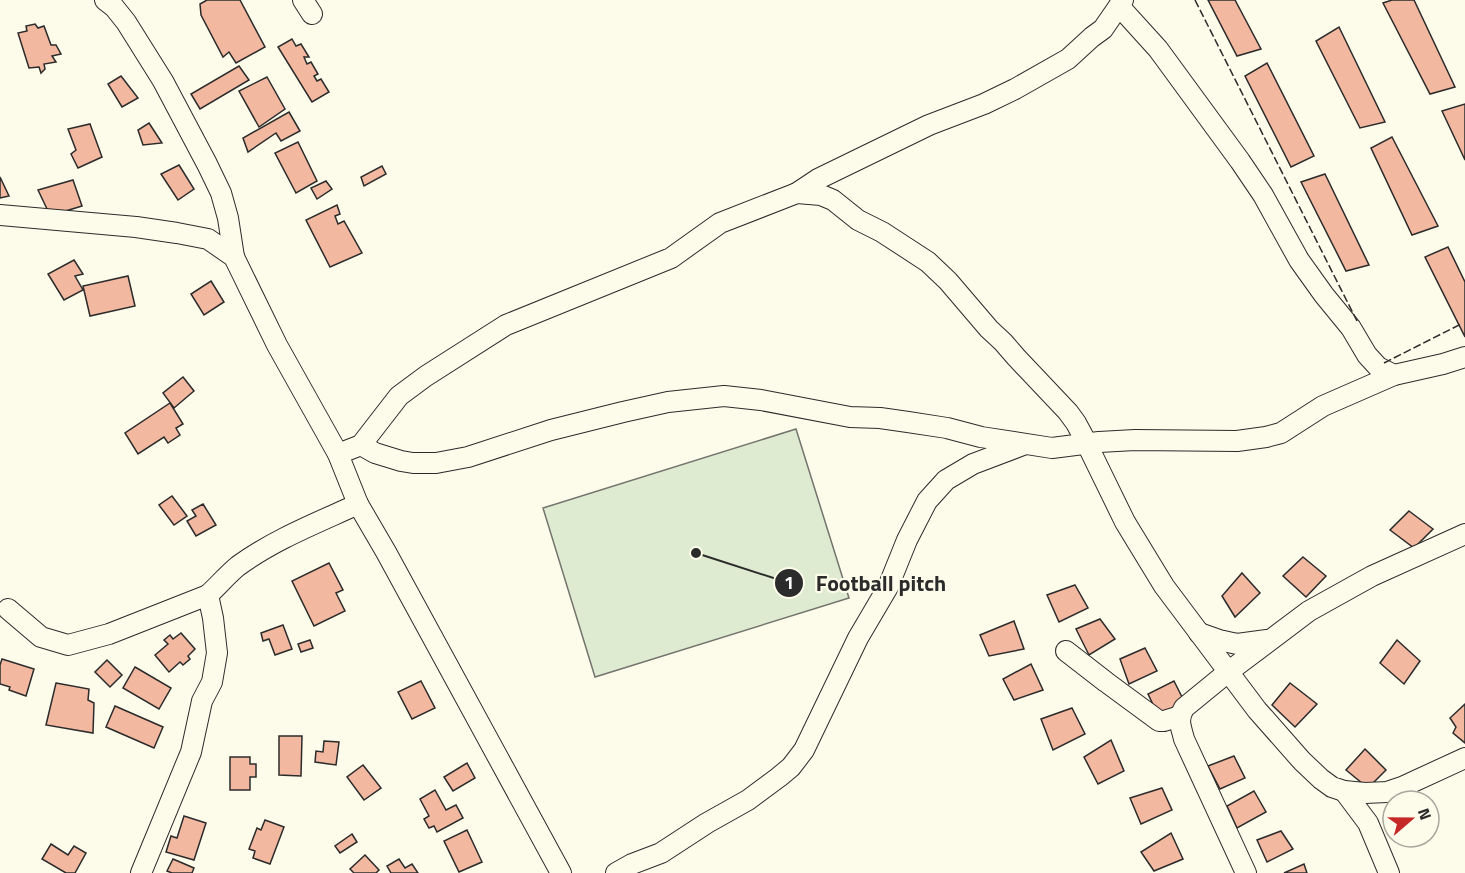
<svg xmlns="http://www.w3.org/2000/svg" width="1465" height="873" viewBox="0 0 1465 873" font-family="'Titillium Web',sans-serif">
  <rect width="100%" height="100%" fill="#fdfbea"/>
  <!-- garden -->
  <path fill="#deebd1" stroke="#74746e" stroke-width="1.5" d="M796 429 849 598 595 677 543 508Z"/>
  <!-- building -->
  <g fill="#f2b8a0" stroke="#2b2b2b" stroke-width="1.5">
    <path d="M207 0H240L265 47 236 63 229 52 223 57 201 15 200 4Z"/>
    <path d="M1208 0H1235L1261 49 1237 56Z"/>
    <path d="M1392 0H1414L1455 87 1430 94 1383 3Z"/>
    <path d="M35 24 38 28 44 26 51 45H56L61 54 52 56 56 62 44 64 45 69 41 73 39 67 29 68 18 33 27 31 26 26Z"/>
    <path d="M1339 27 1385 122 1360 128 1316 41Z"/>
    <path d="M292 39 296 46 301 44 309 57H304L307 64 311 62 318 74 314 76 317 81 321 79 329 92 312 102 278 47Z"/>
    <path d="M1267 63 1314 156 1291 167 1245 76Z"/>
    <path d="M239 66 249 80 200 109 191 94Z"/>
    <path d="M121 76 138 98 122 107 108 84Z"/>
    <path d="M267 77 285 109 259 127 239 91Z"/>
    <path d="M1465 104V160L1442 111Z"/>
    <path d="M289 112 300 131 281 141 276 133 248 152 243 138Z"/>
    <path d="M149 123 162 143 143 145 138 130Z"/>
    <path d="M90 124 102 157 78 168 71 154 76 150 68 129Z"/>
    <path d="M1392 137 1438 226 1412 235 1371 148Z"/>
    <path d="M298 142 317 181 296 193 275 153Z"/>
    <path d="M179 165 194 189 178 200 161 174Z"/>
    <path d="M382 166 386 174 364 186 361 177Z"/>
    <path d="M1325 174 1369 265 1346 271 1301 182Z"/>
    <path d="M0 177 9 196 0 198Z"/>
    <path d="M73 180 82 206 59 213 57 210 48 211 38 190Z"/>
    <path d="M326 181 332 189 317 199 311 188Z"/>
    <path d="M337 205 340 214 335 216 338 224 344 221 362 253 330 267 306 220Z"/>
    <path d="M1448 247 1465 282V337L1425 257Z"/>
    <path d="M74 260 83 274 75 276 83 290 64 300 48 274Z"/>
    <path d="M128 276 135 306 90 316 83 286Z"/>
    <path d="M211 281 224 302 204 315 191 294Z"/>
    <path d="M183 377 194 391 174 408 163 393Z"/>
    <path d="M170 403 183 424 176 428 180 435 168 443 164 437 138 454 125 433Z"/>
    <path d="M172 496 187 516 174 525 159 505Z"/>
    <path d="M203 504 216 525 196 536 187 521 196 516 192 510Z"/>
    <path d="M1409 511 1433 529 1414 548 1390 530Z"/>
    <path d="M1303 557 1326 576 1306 597 1283 576Z"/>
    <path d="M329 563 343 590 336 593 345 611 314 626 292 581Z"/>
    <path d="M1242 573 1260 593 1235 617 1222 596Z"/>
    <path d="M1075 585 1088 608 1059 622 1047 595Z"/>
    <path d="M1100 619 1115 639 1089 655 1076 629Z"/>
    <path d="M1014 621 1024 649 989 656 980 635Z"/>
    <path d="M283 625 292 649 275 655 269 639 263 641 261 633Z"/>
    <path d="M181 633 195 649 188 656 190 659 183 665 180 662 169 672 155 655 168 644 164 640 170 635 173 639Z"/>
    <path d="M310 640 313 648 301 652 298 644Z"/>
    <path d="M1397 640 1420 661 1404 684 1380 663Z"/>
    <path d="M1145 648 1157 671 1129 684 1120 659Z"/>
    <path d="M2 659 34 669 26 696 9 690 10 687 0 684V665Z"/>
    <path d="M107 660 122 675 110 687 95 672Z"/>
    <path d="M1031 664 1043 690 1014 700 1003 679Z"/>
    <path d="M135 667 171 688 159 709 123 688Z"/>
    <path d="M421 681 435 708 412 719 398 692Z"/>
    <path d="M1174 681 1186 705 1161 721 1148 694Z"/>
    <path d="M56 683 89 689 88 700 94 703 93 733 46 725Z"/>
    <path d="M1290 683 1317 704 1295 727 1272 705Z"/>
    <path d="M1465 704V743L1453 733 1456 727 1450 718Z"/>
    <path d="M115 706 163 727 154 748 106 727Z"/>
    <path d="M1072 708 1085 734 1053 750 1041 719Z"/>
    <path d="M279 736H302L301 776 279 775Z"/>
    <path d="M1111 740 1124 771 1098 784 1084 757Z"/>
    <path d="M324 741 339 742 336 765 315 762 316 751 323 752Z"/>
    <path d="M1365 749 1386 770 1368 788 1346 770Z"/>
    <path d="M1234 756 1245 778 1220 789 1208 766Z"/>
    <path d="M230 757H250V764H256V777H250V790H230Z"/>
    <path d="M467 763 475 778 453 791 444 777Z"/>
    <path d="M363 765 381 788 364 800 347 777Z"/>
    <path d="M1162 788 1172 810 1141 824 1130 798Z"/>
    <path d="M435 790 446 810 456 805 463 818 437 832 434 826 429 828 424 819 429 816 420 799Z"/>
    <path d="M1254 791 1266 812 1237 828 1227 806Z"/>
    <path d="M184 816 206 823 194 860 166 852 171 836 177 838Z"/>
    <path d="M265 820 284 827 270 864 253 858 255 851 249 849 257 828 261 830Z"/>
    <path d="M467 830 482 862 459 872 444 841Z"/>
    <path d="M1281 831 1293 849 1267 862 1257 840Z"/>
    <path d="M1171 833 1183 859 1154 871 1141 852Z"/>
    <path d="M352 834 357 842 340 853 335 846Z"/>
    <path d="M51 844 68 855 74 846 86 853 75 873H66L42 859Z"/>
    <path d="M365 855 379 870 376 873H354L350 869Z"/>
    <path d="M173 859 194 868 192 873H172L167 871Z"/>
    <path d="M399 859 405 868 412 864 418 873H391L387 866Z"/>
    <path d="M1304 864 1307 873H1284Z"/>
  </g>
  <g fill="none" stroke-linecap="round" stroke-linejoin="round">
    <!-- minor casing -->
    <g stroke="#2b2b2b" stroke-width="22">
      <g id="minor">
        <path d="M105 0 114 7 126 22 163 81 207 164 221 193 228 218 234 257"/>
        <path d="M303 0 312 14"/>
        <path d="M1119 6 1158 49 1240 161 1263 195 1299 260 1324 295 1351 328 1367 355 1378 367 1394 375"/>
        <path d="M797 193 818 179 929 125 984 104 1015 89 1068 59 1092 37 1103 29 1123 0"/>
        <path d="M0 215 136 227 177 233 208 239 234 257 277 345 338 454 358 504 386 552 561 873"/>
        <path d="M361 445 375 453 401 461 413 463H436L468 457 551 430 623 412 668 402 724 396 761 400 850 417 880 418 908 422 947 428 981 437 1052 448 1099 442 1135 440 1237 441 1266 437 1281 433 1323 406 1394 375 1443 364 1465 357"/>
        <path d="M338 454 361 445 399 396 426 376 506 325 671 258 720 223 797 193 821 195 833 200 858 220 882 232 928 262 948 281 989 329 1003 342 1016 357 1068 412 1076 423 1083 436 1125 522 1164 586 1257 710 1302 761 1321 779 1332 787 1344 791 1365 793 1387 792 1402 787 1465 758"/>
        <path d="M8 609 41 637 68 645 109 634 208 595"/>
        <path d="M1199 633 1219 640 1237 644 1267 640"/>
        <path d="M1066 651 1106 682 1159 721H1164L1180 716"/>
        <path d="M1344 791 1368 823 1389 873"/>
        <path d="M141 873 191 752 202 701 212 682 217 653 213 618 208 595C218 586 228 574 238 566 275 539 317 523 358 504"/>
        <path d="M616 873 632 864 661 853 707 823 748 800 779 777 791 767 804 750 858 638 888 587 907 540 927 501 946 480 973 464 1023 445"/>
        <path d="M1246 873 1184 739C1181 726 1177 721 1184 708L1228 672 1309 611 1372 576 1465 534"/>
      </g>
    </g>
    <!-- minor -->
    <use href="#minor" stroke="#fdfbea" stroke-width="20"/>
    <!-- fence -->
    <g stroke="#2b2b2b" stroke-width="1.5" stroke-dasharray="8 3" stroke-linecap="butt">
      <path d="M1195 0 1357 321"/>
      <path d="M1384 363 1461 324"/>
    </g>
  </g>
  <!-- callouts -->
  <path fill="none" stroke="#2b2b2b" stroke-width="2" d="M696 553L789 583"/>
  <g fill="#2b2b2b" stroke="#fdfbea" stroke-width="2">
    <circle cx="696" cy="553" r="6"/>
    <circle cx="789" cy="583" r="15"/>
  </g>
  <g font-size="18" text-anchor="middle" font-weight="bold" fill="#fff">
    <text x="789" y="589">1</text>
  </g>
  <g font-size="22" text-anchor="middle" font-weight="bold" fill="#2b2b2b" stroke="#fdfbea" stroke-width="4.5" stroke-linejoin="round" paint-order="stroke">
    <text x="881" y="591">Football pitch</text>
  </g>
  <!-- north arrow -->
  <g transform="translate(1411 819) rotate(70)"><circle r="28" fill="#fdfbea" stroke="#a9a89e" stroke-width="1.5"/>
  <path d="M0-4.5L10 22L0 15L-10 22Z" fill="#c62828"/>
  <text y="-9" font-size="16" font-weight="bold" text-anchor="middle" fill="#2b2b2b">N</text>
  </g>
</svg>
